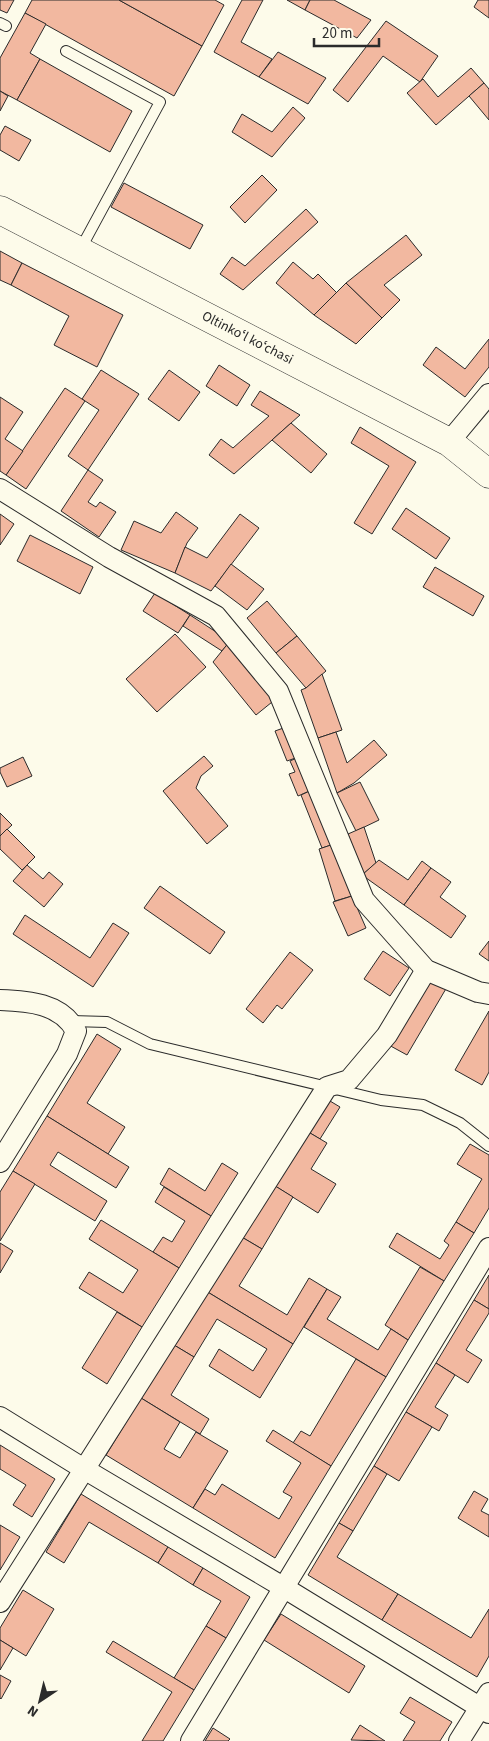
<svg xmlns="http://www.w3.org/2000/svg" width="489" height="1741" viewBox="0 0 489 1741" font-family="'Source Sans 3',sans-serif">
  <rect width="100%" height="100%" fill="#fdfbea"/>
  <!-- building -->
  <g fill="#f2b8a0" stroke="#2b2b2b">
    <path d="M0 0H14L7 13 0 10Z"/>
    <path d="M32 0H119L202 46 174 96 25 13Z"/>
    <path d="M119 0H215L224 5 202 46Z"/>
    <path d="M242 0H263L241 42 272 59 259 77 214 52Z"/>
    <path d="M287 0H310L305 10Z"/>
    <path d="M310 0H334L371 20 357 38 305 10Z"/>
    <path d="M478 0H489V18L474 7Z"/>
    <path d="M25 13 46 24 30 53 40 59 17 100 0 91V58Z"/>
    <path d="M386 21 438 56 420 82 383 56 348 102 333 90Z"/>
    <path d="M278 52 326 78 308 104 259 77Z"/>
    <path d="M40 59 132 111 110 152 17 100Z"/>
    <path d="M471 68 484 83 436 125 407 93 423 79 438 97Z"/>
    <path d="M484 83 489 89V120L469 96Z"/>
    <path d="M0 91 8 96 0 111Z"/>
    <path d="M293 107 305 118 272 157 232 132 242 114 272 132Z"/>
    <path d="M5 126 31 140 19 161 0 150V135Z"/>
    <path d="M262 175 277 190 245 223 230 207Z"/>
    <path d="M124 183 203 225 190 249 111 207Z"/>
    <path d="M306 209 318 222 243 290 220 274 232 257 245 266Z"/>
    <path d="M406 235 422 255 384 285 400 300 382 318 346 283Z"/>
    <path d="M0 251 22 263 11 285 0 280Z"/>
    <path d="M293 262 313 279 318 274 337 293 314 315 276 283Z"/>
    <path d="M22 263 123 315 97 367 54 345 69 316 11 285Z"/>
    <path d="M346 283 382 318 356 344 314 315Z"/>
    <path d="M489 339V367L465 397 423 365 436 347 465 369Z"/>
    <path d="M219 365 250 385 237 406 206 386Z"/>
    <path d="M101 370 139 394 88 470 68 456 99 410 82 399Z"/>
    <path d="M169 370 200 392 179 421 148 399Z"/>
    <path d="M65 388 85 401 26 489 6 475Z"/>
    <path d="M260 391 300 415 234 474 209 455 221 439 233 448 269 416 251 405Z"/>
    <path d="M0 397 23 412 5 439 23 451 6 475 0 471Z"/>
    <path d="M291 423 327 454 311 473 272 440Z"/>
    <path d="M360 427 416 462 372 534 354 523 389 466 351 443Z"/>
    <path d="M88 470 103 480 88 502 96 507 100 502 116 512 99 537 61 511Z"/>
    <path d="M406 508 450 538 436 559 392 529Z"/>
    <path d="M176 512 198 528 187 543 175 573 121 550 134 521 161 533Z"/>
    <path d="M0 514 14 524 0 545Z"/>
    <path d="M240 514 259 528 211 591 175 573 185 547 207 558Z"/>
    <path d="M30 535 93 567 80 594 17 561Z"/>
    <path d="M231 564 264 589 247 610 215 586Z"/>
    <path d="M435 567 484 596 473 616 423 587Z"/>
    <path d="M155 593 190 615 178 633 143 611Z"/>
    <path d="M267 601 297 636 276 653 247 618Z"/>
    <path d="M190 615 230 641 222 651 183 626Z"/>
    <path d="M175 634 206 667 157 712 126 679Z"/>
    <path d="M297 636 326 671 306 688 276 653Z"/>
    <path d="M230 641 277 698 256 715 213 662Z"/>
    <path d="M322 674 342 730 318 738 301 690 306 688Z"/>
    <path d="M289 726 301 756 287 761 275 731Z"/>
    <path d="M336 732 347 763 374 740 387 755 354 783 337 793 318 738Z"/>
    <path d="M204 756 213 766 201 776 196 788 228 826 207 844 163 791Z"/>
    <path d="M301 756 314 789 298 796 289 774 295 772 290 761Z"/>
    <path d="M23 757 32 776 7 787 0 772V768Z"/>
    <path d="M360 782 379 820 356 831 337 793Z"/>
    <path d="M314 789 334 844 322 848 301 795Z"/>
    <path d="M0 813 12 825 0 836Z"/>
    <path d="M364 827 376 863 362 875 348 834Z"/>
    <path d="M7 829 35 857 22 870 0 849V836Z"/>
    <path d="M334 844 352 896 335 901 319 849Z"/>
    <path d="M379 860 408 880 422 861 431 868 404 905 362 875Z"/>
    <path d="M27 865 43 879 49 872 63 884 44 907 13 881Z"/>
    <path d="M431 868 451 882 440 897 466 916 451 938 404 905Z"/>
    <path d="M160 886 225 932 210 954 144 908Z"/>
    <path d="M352 896 366 928 348 936 333 902Z"/>
    <path d="M25 915 90 958 113 923 129 933 93 987 13 934Z"/>
    <path d="M489 941V961L479 954Z"/>
    <path d="M383 951 409 968 390 996 364 979Z"/>
    <path d="M290 952 313 970 282 1009 277 1005 263 1023 246 1009Z"/>
    <path d="M428 976 447 987 407 1055 387 1044Z"/>
    <path d="M489 1011V1072L482 1085 455 1070Z"/>
    <path d="M97 1034 121 1049 87 1103 125 1127 108 1154 47 1116Z"/>
    <path d="M325 1098 340 1107 320 1139 305 1130Z"/>
    <path d="M47 1116 129 1167 116 1188 58 1152 50 1165 107 1201 95 1221 13 1171Z"/>
    <path d="M305 1130 327 1143 311 1169 336 1184 318 1213 272 1184Z"/>
    <path d="M470 1144 489 1155V1208L474 1233 456 1222 482 1179 457 1164Z"/>
    <path d="M222 1163 238 1173 211 1216 160 1184 169 1168 205 1191Z"/>
    <path d="M13 1171 35 1184 0 1241V1192Z"/>
    <path d="M272 1184 293 1197 262 1249 240 1236Z"/>
    <path d="M164 1187 211 1216 179 1268 153 1252 163 1237 172 1242 185 1221 155 1202Z"/>
    <path d="M101 1220 179 1268 142 1327 79 1288 89 1272 123 1293 138 1270 89 1239Z"/>
    <path d="M456 1222 474 1233 444 1281 389 1247 397 1233 440 1259 449 1245 444 1241Z"/>
    <path d="M240 1236 262 1249 239 1286 287 1315 309 1278 327 1289 293 1344 206 1291Z"/>
    <path d="M0 1243 13 1251 0 1273Z"/>
    <path d="M420 1267 444 1281 408 1340 385 1325Z"/>
    <path d="M489 1275V1309L474 1300Z"/>
    <path d="M327 1289 341 1297 327 1319 378 1350 391 1329 408 1340 386 1377 304 1327Z"/>
    <path d="M206 1291 293 1344 260 1398 209 1366 219 1349 253 1371 267 1349 217 1319 194 1357 174 1345Z"/>
    <path d="M474 1300 489 1309V1313L466 1350 482 1360 468 1383 436 1363Z"/>
    <path d="M117 1312 142 1327 107 1384 82 1368Z"/>
    <path d="M174 1345 194 1357 171 1395 209 1419 200 1434 141 1398Z"/>
    <path d="M356 1359 386 1377 331 1466 293 1443 301 1431 310 1436Z"/>
    <path d="M436 1363 455 1375 435 1407 448 1415 439 1431 406 1412Z"/>
    <path d="M141 1398 180 1422 164 1449 180 1458 196 1432 228 1451 193 1508 106 1455Z"/>
    <path d="M406 1412 432 1427 399 1481 374 1466Z"/>
    <path d="M273 1430 331 1466 275 1558 193 1508 205 1489 215 1495 222 1484 279 1519 292 1497 283 1492 301 1463 266 1441Z"/>
    <path d="M0 1445 55 1479 32 1517 13 1505 26 1485 0 1469Z"/>
    <path d="M374 1466 387 1474 353 1531 339 1523Z"/>
    <path d="M474 1491 488 1499 481 1511 489 1515V1537L458 1518Z"/>
    <path d="M81 1494 168 1547 158 1563 89 1522 64 1563 46 1552Z"/>
    <path d="M339 1523 353 1531 337 1557 398 1594 382 1620 308 1575Z"/>
    <path d="M0 1525 20 1537 0 1570Z"/>
    <path d="M168 1547 203 1568 193 1585 158 1563Z"/>
    <path d="M203 1568 250 1597 226 1638 206 1626 221 1601 193 1585Z"/>
    <path d="M23 1590 54 1609 26 1656 0 1640V1628Z"/>
    <path d="M398 1594 471 1638 489 1609V1656L477 1677 382 1620Z"/>
    <path d="M281 1614 365 1666 349 1693 264 1640Z"/>
    <path d="M206 1626 226 1638 194 1690 174 1678Z"/>
    <path d="M0 1640 13 1648 0 1670Z"/>
    <path d="M113 1641 194 1690 163 1741H142L172 1692 106 1652Z"/>
    <path d="M0 1675 11 1681 1 1699 0 1698Z"/>
    <path d="M410 1697 452 1722 440 1741H403L415 1722 400 1713Z"/>
    <path d="M360 1725 385 1741 351 1740Z"/>
    <path d="M213 1728 230 1739 228 1741H205Z"/>
  </g>
  <g fill="none" stroke-linecap="round" stroke-linejoin="round">
    <!-- service casing -->
    <g stroke="#2b2b2b" stroke-width="12">
      <g id="service">
        <path d="M0 23 6 26"/>
        <path d="M66 51 160 102 80 250"/>
        <path d="M71 1021 107 1022 150 1044 381 1100 423 1105 460 1123 489 1146"/>
      </g>
    </g>
    <!-- minor casing -->
    <g stroke="#2b2b2b" stroke-width="22">
      <g id="minor">
        <path d="M449 442 489 394"/>
        <path d="M0 489 109 557 216 616 278 691 364 900 426 970 478 992 489 994"/>
        <path d="M0 1000C28 1001 61 1003 76 1031L67 1054 0 1162"/>
        <path d="M0 1417 84 1469 283 1587 489 1713"/>
        <path d="M0 1602 327 1087 349 1080 387 1035 426 970"/>
        <path d="M191 1741 489 1248"/>
        <path d="M459 1741 489 1693"/>
      </g>
    </g>
    <!-- secondary casing -->
    <g stroke="#2b2b2b" stroke-width="29">
      <path id="secondary" d="M0 210 449 442 489 474"/>
    </g>
    <!-- service -->
    <use href="#service" stroke="#fdfbea" stroke-width="10"/>
    <!-- minor -->
    <use href="#minor" stroke="#fdfbea" stroke-width="20"/>
    <!-- secondary -->
    <use href="#secondary" stroke="#fdfbea" stroke-width="28"/>
  </g>
  <g text-anchor="middle" stroke-width="4" stroke-linejoin="round" paint-order="stroke">
    <!-- street labels -->
    <g font-size="14" fill="#2b2b2b" stroke="#fdfbea">
      <text transform="translate(248 337) rotate(27)" y="5">Oltinkoʻl koʻchasi</text>
    </g>
  </g>
  <!-- north arrow -->
  <g transform="translate(40 1701) rotate(215)" stroke="#fdfbea" stroke-width="4" paint-order="stroke">
  <path d="M0-4L9 19L0 12L-9 19Z" fill="#2b2b2b"/>
  <text y="-8" font-size="14" font-weight="bold" text-anchor="middle" fill="#2b2b2b">N</text>
  </g>
  <!-- scale -->
  <path d="M314 38v8h65v-8" fill="none" stroke="#2b2b2b" stroke-width="2.5"/>
  <text x="322" y="38" font-size="15" fill="#2b2b2b" stroke="#fdfbea" stroke-width="4" paint-order="stroke">20 m</text>
</svg>
